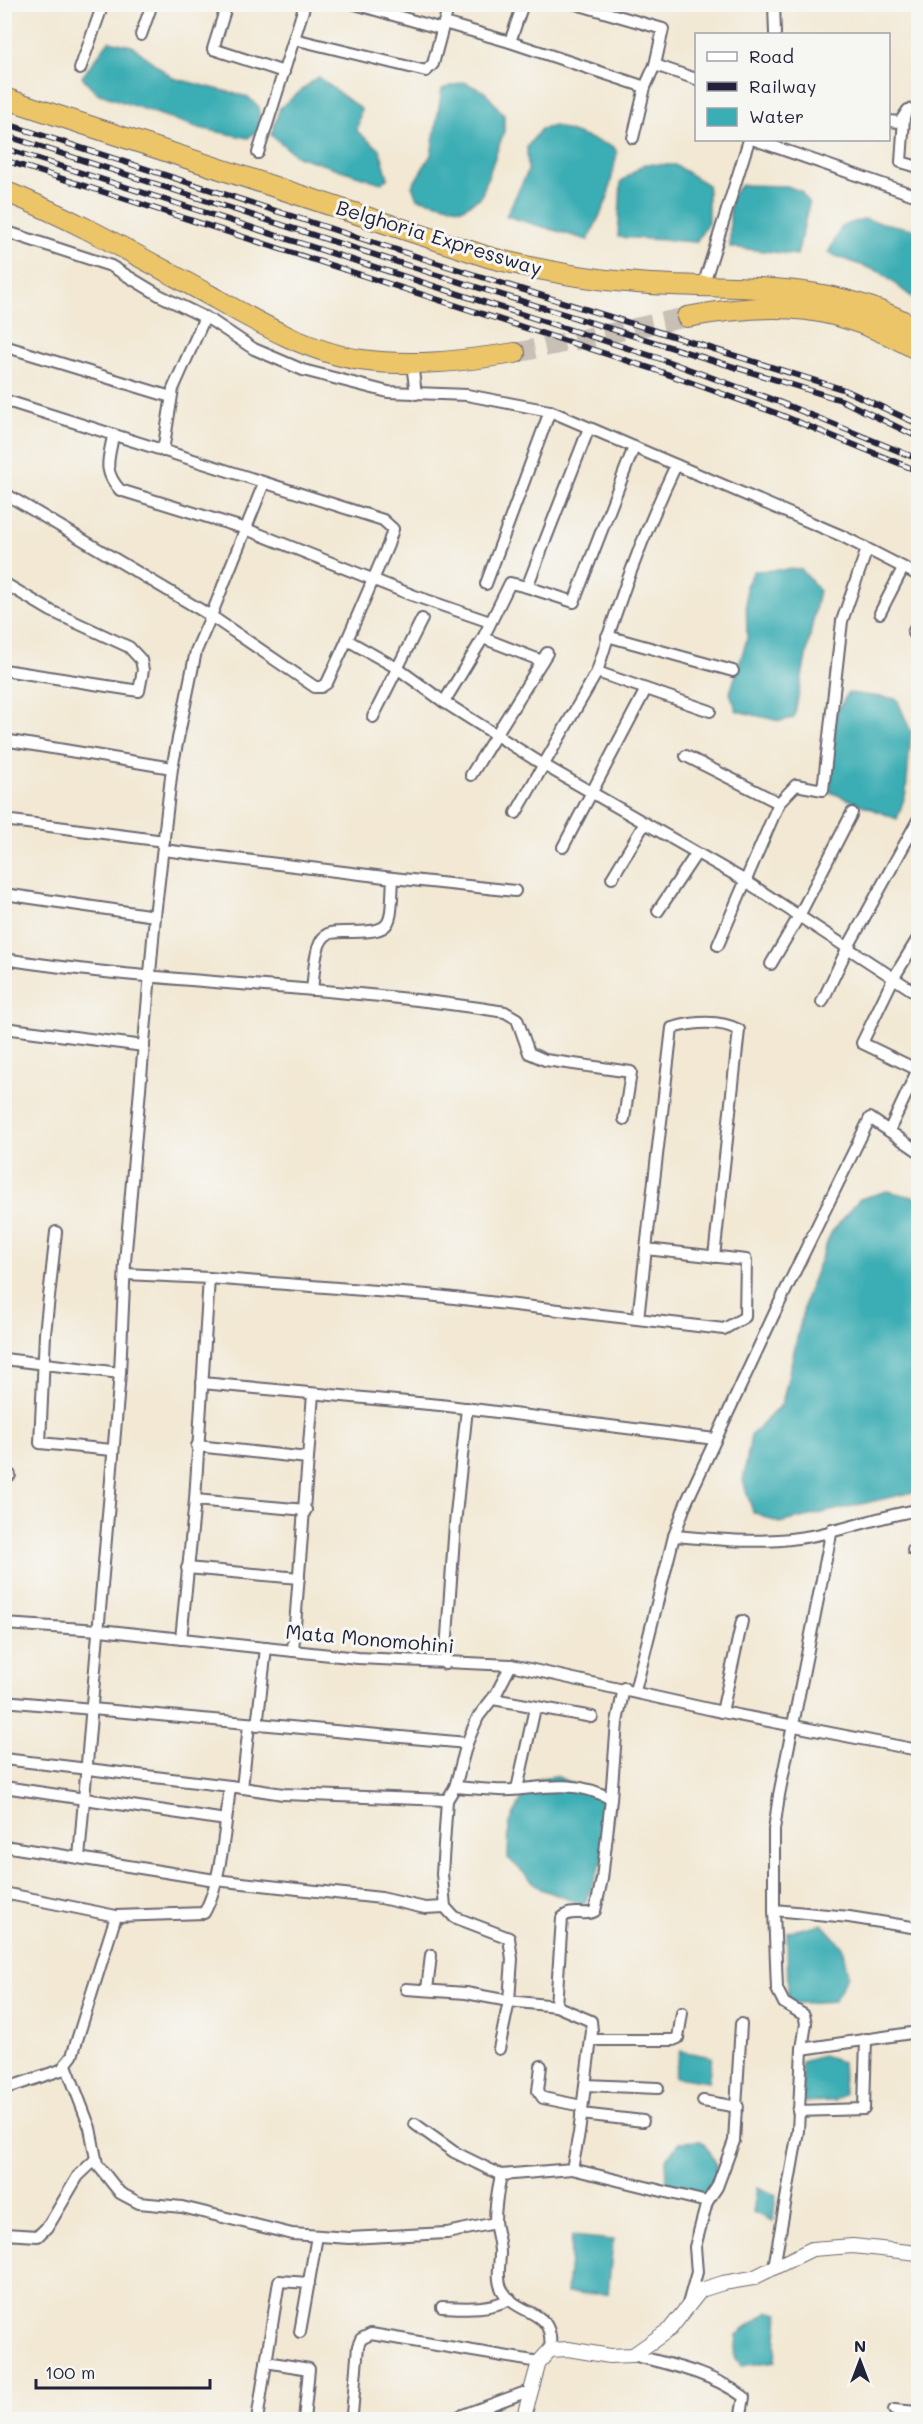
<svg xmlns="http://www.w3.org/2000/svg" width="923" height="2424" viewBox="0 0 923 2424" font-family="Mali,sans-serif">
  <rect width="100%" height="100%" fill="#f6f6f2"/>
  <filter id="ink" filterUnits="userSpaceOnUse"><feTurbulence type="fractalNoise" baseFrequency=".0167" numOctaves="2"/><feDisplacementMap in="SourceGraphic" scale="12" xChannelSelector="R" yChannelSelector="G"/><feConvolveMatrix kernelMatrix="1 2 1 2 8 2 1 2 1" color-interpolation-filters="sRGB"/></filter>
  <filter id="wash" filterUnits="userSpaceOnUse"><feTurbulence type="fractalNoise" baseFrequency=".008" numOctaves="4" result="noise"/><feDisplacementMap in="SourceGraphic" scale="24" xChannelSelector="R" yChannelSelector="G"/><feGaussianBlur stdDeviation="1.35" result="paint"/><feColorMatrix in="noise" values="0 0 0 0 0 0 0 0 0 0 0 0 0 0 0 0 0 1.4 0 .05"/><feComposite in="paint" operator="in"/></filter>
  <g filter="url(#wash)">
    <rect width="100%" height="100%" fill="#f2e8d3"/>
    <!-- water -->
    <g fill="#3badb4" stroke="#2e6878" stroke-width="1.5">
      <path d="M109 41 132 46 173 78 248 97 259 107V129L248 138 199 128 97 93 82 77Z"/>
      <path d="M318 77 361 109 357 131 380 150 388 178 381 183 297 156 271 135 280 108Z"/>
      <path d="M464 82 485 92 504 115V131L481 197 462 209 417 198 412 186 431 155 442 89Z"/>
      <path d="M555 126 614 147 617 153 607 200 588 240 506 216 528 171 527 147 541 129Z"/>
      <path d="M644 164 675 165 708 185V223L696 242 618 237 621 182Z"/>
      <path d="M741 185 787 186 801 191 809 204 797 255 730 247V197Z"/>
      <path d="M863 219 918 230V302L880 272 828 253 842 226Z"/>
      <path d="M801 569 819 590 794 718 780 721 737 711 730 693 747 639 746 586 754 571Z"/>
      <path d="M848 693 897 699 911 732 906 793 897 819 830 792 836 713Z"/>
      <path d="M887 1191 918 1198V1491L779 1523 753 1512 743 1481 751 1435 782 1404 807 1294 831 1233 860 1199Z"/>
      <path d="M556 1776 614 1804 607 1849 584 1905 541 1889 508 1858 509 1825 528 1785 541 1778Z"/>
      <path d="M822 1924 842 1946 848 1975 834 2001 788 2004 787 1932Z"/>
      <path d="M680 2051 712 2057 708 2082 674 2077Z"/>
      <path d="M822 2056 842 2062 844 2094 835 2101 803 2102 801 2062Z"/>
      <path d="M701 2141C719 2162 721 2170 708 2195L667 2189 666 2159 680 2142Z"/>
      <path d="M757 2187 776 2195 773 2221 753 2212Z"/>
      <path d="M572 2236 613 2240 608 2294 567 2293Z"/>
      <path d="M768 2312 779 2313 775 2361 742 2366 735 2357 737 2335Z"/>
    </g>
  </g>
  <g filter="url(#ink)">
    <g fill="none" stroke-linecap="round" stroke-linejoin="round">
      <!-- motorway-tunnel -->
      <path stroke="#c8c0b5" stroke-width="20" stroke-dasharray="20 10" stroke-linecap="butt" d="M515 353 687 317"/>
      <!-- minor casing -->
      <g stroke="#6b6770" stroke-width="14">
        <g id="minor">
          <path d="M227 4 213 49 284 72"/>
          <path d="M355 4 442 29"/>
          <path d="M523 4 510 42 645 87 633 138"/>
          <path d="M576 4 663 29 655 65"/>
          <path d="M774 4 775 34"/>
          <path d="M444 23 510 42"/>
          <path d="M141 35 152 4"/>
          <path d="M294 39 426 71 433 64 449 4"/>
          <path d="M80 69 103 4"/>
          <path d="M645 87 655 65 696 79"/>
          <path d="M904 118 901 162 918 167"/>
          <path d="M888 121 900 122 908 110 918 109"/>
          <path d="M755 140 914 195"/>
          <path d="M258 153 305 4"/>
          <path d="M4 231 111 266 159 295 212 321 254 349 303 370 388 392 467 395 550 411 842 536 918 575"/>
          <path d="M703 286 749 140"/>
          <path d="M4 346 171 397"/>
          <path d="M412 364 416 394"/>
          <path d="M4 400 383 520 393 529 388 545 347 640"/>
          <path d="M589 428 527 587 574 602 634 447"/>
          <path d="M113 436C109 459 102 470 120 490L246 529 412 595 490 622"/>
          <path d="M163 451 173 389 205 317"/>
          <path d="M676 465C644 532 618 601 597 672L710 711"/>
          <path d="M4 493 211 616 264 483"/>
          <path d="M4 583 51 611 129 647 141 660 143 670 139 691 4 670"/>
          <path d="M486 584 550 411"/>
          <path d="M880 613 903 568"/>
          <path d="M913 633 918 623"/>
          <path d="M607 636 733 671"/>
          <path d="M483 638 542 661"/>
          <path d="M444 702 483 638 510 583 527 587"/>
          <path d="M373 717 422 619"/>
          <path d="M4 740 172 768 155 916 125 1262 120 1373 79 1858"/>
          <path d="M686 756 779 803"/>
          <path d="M172 768 196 651 211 616 315 687H321L327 683 347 640 397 668 444 702 542 764 744 880 918 994"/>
          <path d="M471 775 547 653"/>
          <path d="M516 813 597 672"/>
          <path d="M4 820 164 841"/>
          <path d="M563 847 645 691"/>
          <path d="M163 850 393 878C390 929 396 932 343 932 337 932 329 932 325 936 314 946 314 976 312 990"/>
          <path d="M393 878 515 891"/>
          <path d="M612 878 645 823"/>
          <path d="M4 894 155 916"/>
          <path d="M658 911 696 854"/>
          <path d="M718 945 779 803 796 785 823 790 842 621 867 549"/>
          <path d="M4 959C170 985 339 985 505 1012L517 1019 529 1053 545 1060 631 1072 624 1119"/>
          <path d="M771 964 799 916 852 813"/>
          <path d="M822 1002 848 947 918 820"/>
          <path d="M4 1028 144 1046"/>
          <path d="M918 1070 862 1043 893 979 918 938"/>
          <path d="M889 1131 918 1069"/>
          <path d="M56 1232 45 1334 40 1443 112 1450"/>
          <path d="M125 1274 209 1278 195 1500 181 1639"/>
          <path d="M209 1278 428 1295 724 1329 745 1317 746 1260 646 1249 672 1028C694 1022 718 1019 739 1030L714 1257"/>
          <path d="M638 1319 646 1249"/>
          <path d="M4 1359 120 1373"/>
          <path d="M202 1383 440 1405 715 1439"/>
          <path d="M197 1446 308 1458"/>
          <path d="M4 1474 10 1475"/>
          <path d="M195 1500 306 1510"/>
          <path d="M674 1536C715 1539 758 1544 798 1538 839 1533 878 1516 918 1510"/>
          <path d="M913 1550H918"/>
          <path d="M187 1568 299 1578"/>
          <path d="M4 1624 100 1630 358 1658 511 1665 722 1712 918 1750"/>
          <path d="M293 1651 313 1394"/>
          <path d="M445 1664 455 1524 467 1408"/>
          <path d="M511 1665 496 1694 478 1717 467 1743 455 1787 447 1800 442 1874 445 1907 454 1917 509 1938 512 1959 509 2001 556 2006 591 2021 592 2031 579 2133 572 2169 501 2175C498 2189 495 2206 495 2221 496 2231 500 2242 500 2253 500 2264 496 2279 502 2290 518 2318 555 2306 550 2350"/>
          <path d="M635 1691 674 1536 686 1503 776 1310 870 1118 918 1151"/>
          <path d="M493 1699 592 1717"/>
          <path d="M4 1701 467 1743"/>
          <path d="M722 1712 742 1621"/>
          <path d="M257 1726 266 1648"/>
          <path d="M4 1759 230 1786"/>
          <path d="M4 1787 226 1820"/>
          <path d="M455 1787C473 1788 493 1791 511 1790 548 1787 577 1780 611 1799L602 1879 595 1911C585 1917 571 1908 562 1918L556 2006"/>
          <path d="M242 1788 249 1725"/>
          <path d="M517 1789 535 1708"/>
          <path d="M611 1799 617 1722 624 1688"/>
          <path d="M4 1846 215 1880 381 1898 425 1908 445 1907"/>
          <path d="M4 1893 116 1916 204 1913C221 1884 226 1821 230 1786L283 1794 447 1800"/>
          <path d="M774 1910V1830L779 1795 832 1529"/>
          <path d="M406 1989 466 1993 509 2001 499 2049"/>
          <path d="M427 1990 431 1955"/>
          <path d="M591 2040H673L678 2038 682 2013"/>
          <path d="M802 2049 806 2023 804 2015 784 2003 777 1989 774 1910 849 1917 918 1928"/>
          <path d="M66 2065 90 2128 97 2164 120 2193 139 2203 182 2207 292 2234 349 2238 447 2233 495 2223"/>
          <path d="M541 2066 538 2091 543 2098 582 2106"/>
          <path d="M585 2085 658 2088"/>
          <path d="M4 2089 61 2070 72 2056 116 1916"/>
          <path d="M703 2101 738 2107"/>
          <path d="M798 2111 864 2109 866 2039"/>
          <path d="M581 2114 643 2121"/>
          <path d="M415 2124 454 2152 501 2175"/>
          <path d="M572 2169 707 2202"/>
          <path d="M4 2234 38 2236 49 2225 78 2176 96 2159"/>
          <path d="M774 2267 798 2131 802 2049 918 2032"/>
          <path d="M688 2304 697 2272 695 2247 707 2202 717 2187 734 2141 741 2024"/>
          <path d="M442 2307C466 2308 488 2310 510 2299"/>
          <path d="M300 2332 317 2236"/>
          <path d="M633 2355C671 2365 712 2373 744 2397L740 2420"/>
          <path d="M266 2362 309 2369 304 2420"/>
          <path d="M894 2410 918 2412"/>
          <path d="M352 2414 358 2346 361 2339 371 2334 539 2362"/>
          <path d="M257 2420 279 2281 309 2283"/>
          <path d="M449 2420 523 2393 530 2394"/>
        </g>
      </g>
      <!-- tertiary casing -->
      <g stroke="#6b6770" stroke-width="16">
        <path id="tertiary" d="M523 2420 539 2362 550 2350 568 2349 610 2356 633 2355 670 2329 701 2290 723 2283 753 2278 812 2249 853 2246 918 2253"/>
      </g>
      <!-- motorway casing -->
      <g stroke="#6b6770" stroke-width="22">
        <g id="motorway">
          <path d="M4 98 488 257C537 270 586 279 637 283 736 291 827 277 918 329"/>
          <path d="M4 191C77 220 143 259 211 296 257 322 308 352 361 360 413 367 463 361 515 353"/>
          <path d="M687 317C780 300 835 304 918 350"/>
        </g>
      </g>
      <!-- minor -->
      <use href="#minor" stroke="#fff" stroke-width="10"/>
      <!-- tertiary -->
      <use href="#tertiary" stroke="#fff" stroke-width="14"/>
      <!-- motorway -->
      <use href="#motorway" stroke="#edc569" stroke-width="20"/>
      <!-- rail casing -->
      <g stroke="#22223b" stroke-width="6">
        <g id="rail">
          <path d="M4 123 437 263 845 390 918 424"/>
          <path d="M4 135 434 274 841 400 918 437"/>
          <path d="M4 148 658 358 779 402 918 459"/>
          <path d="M4 160 653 369 776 413 918 471"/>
        </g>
      </g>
      <!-- rail -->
      <use href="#rail" stroke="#f6f6f2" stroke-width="4" stroke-dasharray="11" stroke-linecap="butt"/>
    </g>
  </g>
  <g text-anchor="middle" stroke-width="6" stroke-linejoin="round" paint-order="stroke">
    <!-- street labels -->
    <g font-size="20" fill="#22223b" stroke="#f6f6f2">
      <text transform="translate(439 238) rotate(17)" y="7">Belghoria Expressway</text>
      <text transform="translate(370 1639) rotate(5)" y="7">Mata Monomohini</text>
    </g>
  </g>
  <!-- margin -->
  <rect width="923" height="2424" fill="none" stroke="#f6f6f2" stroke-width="24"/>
  <!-- legend -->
  <rect x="695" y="33" width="195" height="108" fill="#f6f6f2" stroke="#a1a1a9" stroke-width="1.5"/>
  <rect x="707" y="52" width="30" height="9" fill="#ffffff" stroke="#a1a1a9" stroke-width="1.5"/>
  <text x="749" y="63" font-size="18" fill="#22223b">Road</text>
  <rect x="707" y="82" width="30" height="9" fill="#22223b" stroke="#a1a1a9" stroke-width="1.5"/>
  <text x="749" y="93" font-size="18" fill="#22223b">Railway</text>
  <rect x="707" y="108" width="30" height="18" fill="#3badb4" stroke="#a1a1a9" stroke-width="1.5"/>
  <text x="749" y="123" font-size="18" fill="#22223b">Water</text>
  <!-- north arrow -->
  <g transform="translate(860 2361)" stroke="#f6f6f2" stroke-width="4.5" paint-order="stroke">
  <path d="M0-4.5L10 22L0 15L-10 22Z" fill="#22223b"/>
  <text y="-9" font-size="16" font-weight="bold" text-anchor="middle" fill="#22223b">N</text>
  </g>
  <!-- scale -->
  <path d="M36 2379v9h174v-9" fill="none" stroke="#22223b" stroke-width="3"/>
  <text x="45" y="2379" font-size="18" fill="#22223b" stroke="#f6f6f2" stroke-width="4.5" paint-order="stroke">100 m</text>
</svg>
